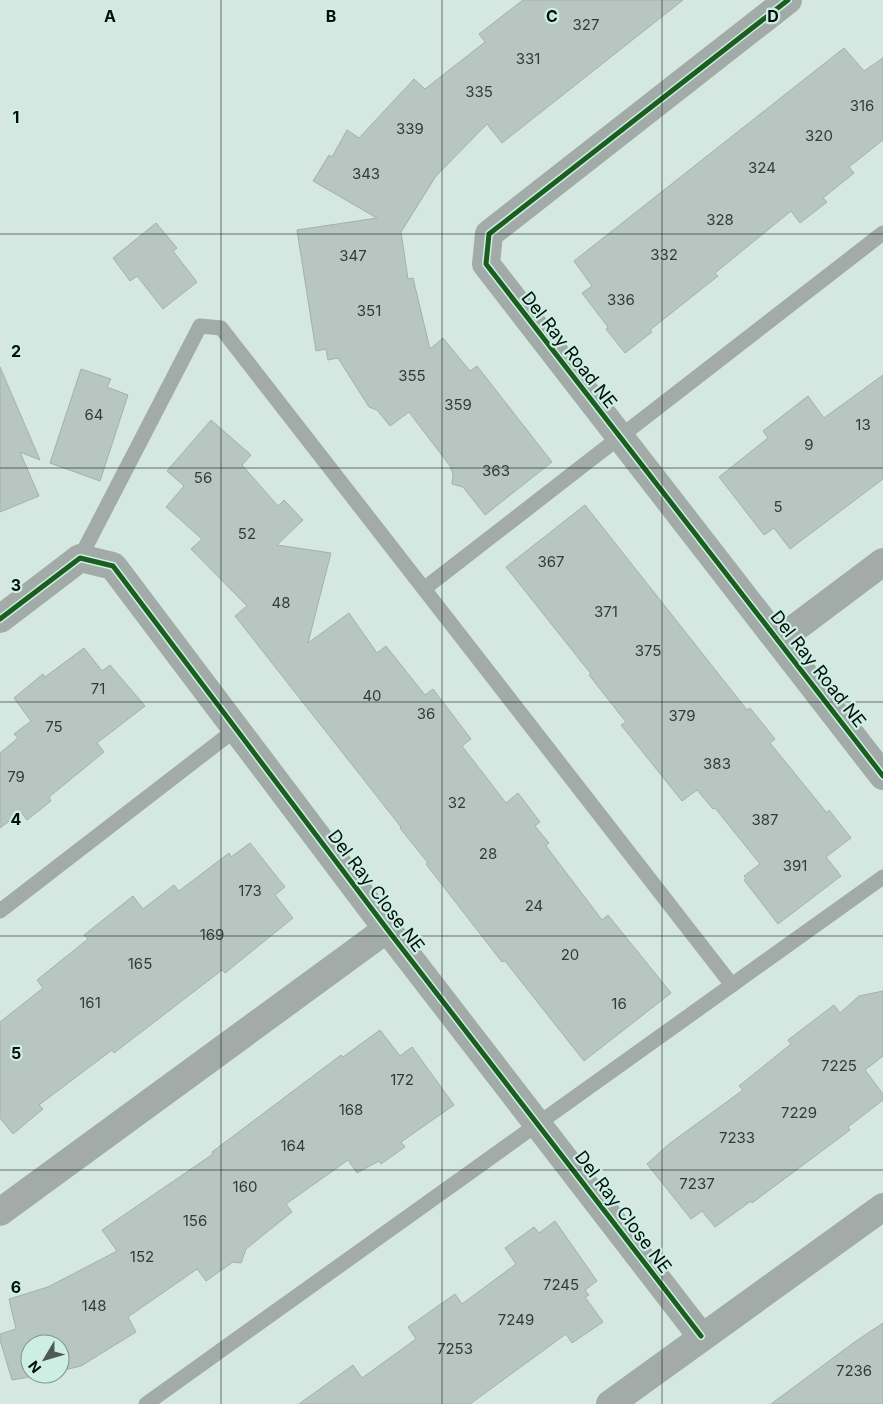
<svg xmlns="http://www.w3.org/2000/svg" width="883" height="1404" viewBox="0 0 883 1404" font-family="Inter,sans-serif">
  <rect width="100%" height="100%" fill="#d5e7e1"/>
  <!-- building -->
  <g fill="#b7c6c1" stroke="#a3b1ac">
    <path d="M523 0H683L502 143 487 124 436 176 401 232 408 279 413 278 430 349 443 338 470 371 477 366 552 462 485 515 463 487 452 484 453 474 450 466 409 412 390 426 377 410 369 407 338 358 328 360 326 349 316 351 297 230 377 218 313 181 329 155 332 157 347 130 359 138 414 79 425 89 485 42 479 34Z"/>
    <path d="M844 48 864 71 883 58V140L849 167 854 173 823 198 827 202 800 223 791 211 715 273 718 276 650 330 652 332 625 353 606 329 608 327 582 293 592 286 574 261Z"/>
    <path d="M156 223 177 248 173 251 197 282 163 309 137 276 130 281 113 258Z"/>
    <path d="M0 367 40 460 20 452 39 496 0 512Z"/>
    <path d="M81 369 111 379 107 387 128 395 100 481 50 463Z"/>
    <path d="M883 375V479L790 549 774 528 764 535 719 477 768 438 763 431 808 396 824 418Z"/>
    <path d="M211 420 251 455 242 465 278 506 284 500 303 520 277 545 331 553 308 643 349 613 377 653 386 646 425 695 433 689 471 739 462 746 506 803 518 793 540 822 535 826 549 843 546 846 602 920 608 915 671 993 584 1061 505 961 502 962 426 864 428 863 400 828 401 827 235 616 247 606 191 549 202 539 166 507 184 486 167 471Z"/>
    <path d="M585 505 747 710 750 708 775 739 770 743 827 813 829 810 851 838 826 857 841 876 778 924 744 880 746 878 744 876 760 864 715 808 713 809 697 790 682 801 621 725 626 722 589 675 591 674 506 567Z"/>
    <path d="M84 648 102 671 110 665 145 706 97 743 104 752 49 797 51 801 27 820 21 812 0 828V753L18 738 14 734 31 721 14 698 43 674 45 677Z"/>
    <path d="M250 843 285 887 275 895 293 918 225 973 222 970 114 1053 112 1050 39 1105 43 1109 13 1134 0 1118V1022L43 988 37 980 88 939 84 935 133 896 143 909 174 885 179 891 229 853 231 857Z"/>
    <path d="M883 991V1056L865 1070 883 1094V1100L848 1127 850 1130 752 1203 751 1201 715 1227 702 1211 691 1219 647 1164 669 1144 743 1090 739 1086 791 1044 788 1040 834 1005 840 1013 859 996Z"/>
    <path d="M380 1030 400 1056 412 1047 454 1105 401 1142 405 1147 381 1164 379 1161 357 1173 348 1160 286 1204 292 1212 246 1249 241 1263 233 1262 206 1281 197 1269 128 1317 136 1332 81 1366 60 1371V1344H30V1374H46L12 1380 0 1340V1334L16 1329 9 1299 48 1287 117 1251 102 1230 213 1154 212 1152 341 1055 343 1057Z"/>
    <path d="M555 1221 597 1281 585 1290 589 1295 585 1297 603 1322 572 1343 566 1334 470 1404H299L353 1365 362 1378 416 1339 408 1327 455 1294 462 1304 516 1264 505 1248 534 1227 539 1233Z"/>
    <path d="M883 1323V1404H771L856 1341Z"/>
  </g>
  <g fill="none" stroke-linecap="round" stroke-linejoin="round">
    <!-- service -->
    <g stroke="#a3aba8" stroke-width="15">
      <path d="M80 558 200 326 221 328 732 985"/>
      <path d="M425 588 883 233"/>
      <path d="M0 911 236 729"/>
      <path d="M146 1404 883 877"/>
    </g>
    <!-- minor -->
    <g stroke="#a3aba8" stroke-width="28">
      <path d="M788 0 489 234 486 264 883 776"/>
      <path d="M0 619 80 558 113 566 387 929 701 1336"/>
      <path d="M779 640 883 562"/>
      <path d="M0 1212 387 929"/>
    </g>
    <!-- tertiary -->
    <path stroke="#a3aba8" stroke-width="28" d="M610 1404 883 1207"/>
    <!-- cycleway casing -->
    <g stroke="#cdefe3" stroke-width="8">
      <g id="cycleway">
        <path d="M788 0 489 234 486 264 883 776"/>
        <path d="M0 619 80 558 113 566 387 929 701 1336"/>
      </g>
    </g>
    <!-- cycleway -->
    <use href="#cycleway" stroke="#1b5e20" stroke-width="5"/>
  </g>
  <!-- grid -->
  <path fill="none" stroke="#040e0b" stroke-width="1" stroke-opacity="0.55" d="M221 0V1404M442 0V1404M662 0V1404M0 234H883M0 468H883M0 702H883M0 936H883M0 1170H883"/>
  <g text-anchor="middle" stroke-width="4.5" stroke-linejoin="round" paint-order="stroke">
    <!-- number labels -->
    <g font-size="15" fill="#313c38">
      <text x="586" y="30">327</text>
      <text x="528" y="64">331</text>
      <text x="479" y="97">335</text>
      <text x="862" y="111">316</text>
      <text x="410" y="134">339</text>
      <text x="819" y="141">320</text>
      <text x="762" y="173">324</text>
      <text x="366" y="179">343</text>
      <text x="720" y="225">328</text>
      <text x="664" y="260">332</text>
      <text x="353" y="261">347</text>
      <text x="621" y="305">336</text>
      <text x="369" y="316">351</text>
      <text x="412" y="381">355</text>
      <text x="458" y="410">359</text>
      <text x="94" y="420">64</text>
      <text x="863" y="430">13</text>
      <text x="809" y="450">9</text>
      <text x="496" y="476">363</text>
      <text x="203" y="483">56</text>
      <text x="778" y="512">5</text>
      <text x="247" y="539">52</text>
      <text x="551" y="567">367</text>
      <text x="281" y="608">48</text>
      <text x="606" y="617">371</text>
      <text x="648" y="656">375</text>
      <text x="98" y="694">71</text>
      <text x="372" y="701">40</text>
      <text x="426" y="719">36</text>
      <text x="682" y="721">379</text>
      <text x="54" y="732">75</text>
      <text x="717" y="769">383</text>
      <text x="16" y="782">79</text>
      <text x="457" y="808">32</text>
      <text x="765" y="825">387</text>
      <text x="488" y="859">28</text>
      <text x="795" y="871">391</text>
      <text x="250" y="896">173</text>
      <text x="534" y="911">24</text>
      <text x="212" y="940">169</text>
      <text x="570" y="960">20</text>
      <text x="140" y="969">165</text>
      <text x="90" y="1008">161</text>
      <text x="619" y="1009">16</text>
      <text x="839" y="1071">7225</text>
      <text x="402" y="1085">172</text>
      <text x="351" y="1115">168</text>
      <text x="799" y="1118">7229</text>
      <text x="737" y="1143">7233</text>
      <text x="293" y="1151">164</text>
      <text x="697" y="1189">7237</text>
      <text x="245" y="1192">160</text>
      <text x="195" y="1226">156</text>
      <text x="142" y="1262">152</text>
      <text x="561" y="1290">7245</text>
      <text x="94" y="1311">148</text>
      <text x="516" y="1325">7249</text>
      <text x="455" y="1354">7253</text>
      <text x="854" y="1376">7236</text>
    </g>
    <!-- street labels -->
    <g font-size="18" fill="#040e0b" stroke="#cdefe3">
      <text transform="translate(569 350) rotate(52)" y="6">Del Ray Road NE</text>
      <text transform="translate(818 669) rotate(52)" y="6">Del Ray Road NE</text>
      <text transform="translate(376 891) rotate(53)" y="6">Del Ray Close NE</text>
      <text transform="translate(623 1212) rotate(53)" y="6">Del Ray Close NE</text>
    </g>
  </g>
  <g font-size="16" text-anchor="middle" font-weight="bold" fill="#040e0b" stroke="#cdefe3" stroke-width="4.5" stroke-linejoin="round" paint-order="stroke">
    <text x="110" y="22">A</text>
    <text x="331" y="22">B</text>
    <text x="552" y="22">C</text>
    <text x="773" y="22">D</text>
    <text x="16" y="123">1</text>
    <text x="16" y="357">2</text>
    <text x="16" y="591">3</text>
    <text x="16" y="825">4</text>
    <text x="16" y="1059">5</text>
    <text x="16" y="1293">6</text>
  </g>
  <!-- north arrow -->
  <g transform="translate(45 1359) rotate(232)"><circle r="24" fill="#cdefe3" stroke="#7d958d"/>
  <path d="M0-4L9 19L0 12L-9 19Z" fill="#4d5a56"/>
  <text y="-8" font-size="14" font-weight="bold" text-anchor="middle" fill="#040e0b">N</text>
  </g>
</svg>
